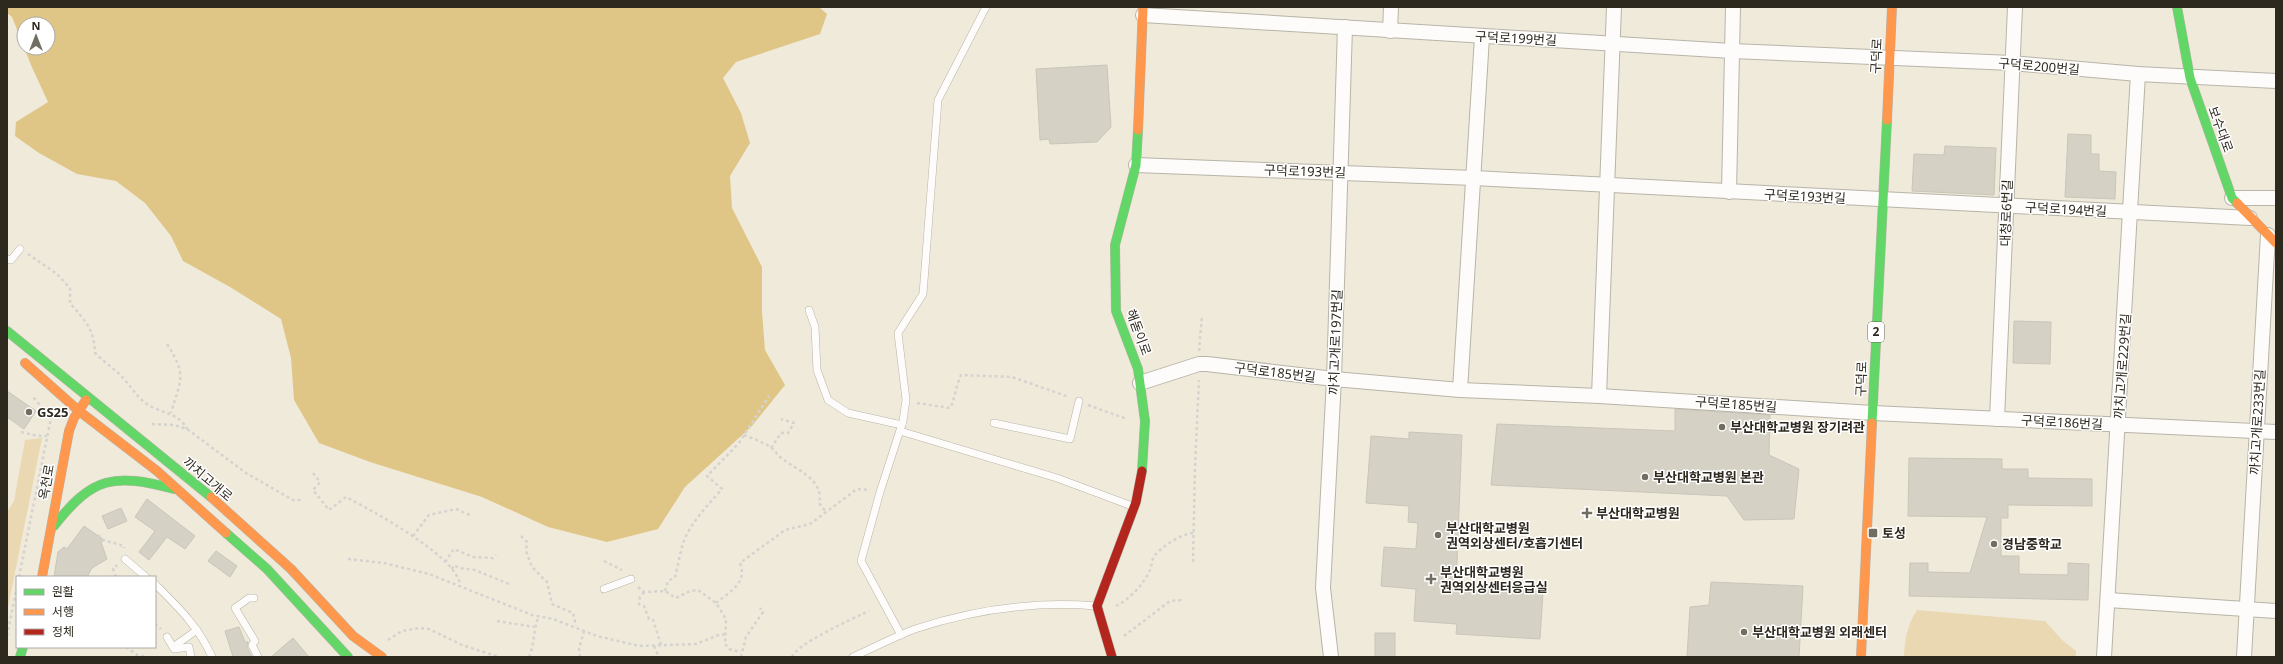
<svg xmlns="http://www.w3.org/2000/svg" width="2283" height="664" viewBox="0 0 2283 664" font-family="'Noto Sans','Noto Sans KR',sans-serif">
  <rect width="100%" height="100%" fill="#f0eadb"/>
  <!-- green -->
  <g fill="#e9d8b2">
    <path d="M42 438 7 612V512L14 501 25 440Z"/>
    <path d="M1917 610 2045 621 2061 639 2076 651V657H1904C1905 638 1907 626 1917 610Z"/>
  </g>
  <!-- forest -->
  <path fill="#e0c686" fill-rule="evenodd" d="M7 7H819L827 14 820 34 736 62 723 78 741 113 750 143 730 176 732 208 762 267V312L765 350 785 385 751 427 685 487 658 529 607 542 548 527 482 497 370 462 319 443 294 400 291 358 281 319 230 287 183 261 171 236 145 203 116 181 77 174 39 153 15 136 16 122 48 102 31 65 12 17 7 13ZM24 24H48V48H24Z"/>
  <!-- building -->
  <g fill="#d6d1c5" stroke="#cac5b9">
    <path d="M1107 65 1111 127 1097 142 1050 144 1049 139 1040 140 1036 69Z"/>
    <path d="M2068 134 2091 135V154H2099V171L2116 172 2115 199 2065 197Z"/>
    <path d="M1945 146 1996 148 1994 195 1912 191 1914 154 1944 155Z"/>
    <path d="M2014 321 2051 322 2050 364 2013 363Z"/>
    <path d="M7 391 36 411 24 429 7 417Z"/>
    <path d="M1675 409 1770 415 1769 455 1799 469 1794 519 1744 520 1727 496 1491 485 1497 424 1675 431Z"/>
    <path d="M1409 432 1462 435 1456 587 1543 592 1540 639 1456 634 1457 624 1414 621 1416 589 1381 586 1384 547 1416 549 1418 523 1408 522 1409 506 1366 503 1371 436 1409 439Z"/>
    <path d="M1909 458 2002 459V469H2028V478L2092 479V506L2008 505V518H2001V556H2019V574L2068 575V563L2089 564 2088 600 1909 596 1910 563H1928V572L1970 573 1987 517 1908 516Z"/>
    <path d="M147 499 195 536 185 549 167 537 149 560 139 552 155 531 135 517Z"/>
    <path d="M121 508 127 521 108 529 102 516Z"/>
    <path d="M84 526 104 540 101 542 107 559 92 568 87 577H54L58 552 64 547 67 549Z"/>
    <path d="M216 551 237 566 230 577 208 561Z"/>
    <path d="M1711 582 1803 586 1799 657H1687L1690 607 1709 605Z"/>
    <path d="M239 627 245 642H248L247 647 252 657H233L225 631Z"/>
    <rect x="1375" y="633" width="20" height="24"/>
    <path d="M293 638 309 657H271Z"/>
  </g>
  <g fill="none" stroke-linecap="round" stroke-linejoin="round">
    <!-- lane casing -->
    <g stroke="#b8b4a8" stroke-width="8">
      <g id="lane">
        <path d="M7 259 11 260 20 249"/>
        <path d="M809 310 815 327 817 370 828 400 848 413 902 425"/>
        <path d="M994 423 1070 439 1079 401"/>
        <path d="M900 431 1057 478 1132 506"/>
        <path d="M125 559 146 577"/>
        <path d="M155 584C178 607 199 627 212 657"/>
        <path d="M604 589 631 579"/>
        <path d="M254 598H249L235 608 255 641 252 645 258 657"/>
        <path d="M901 635 861 561 880 492 903 421 906 400 898 333 923 294 938 100 986 7"/>
        <path d="M167 637 174 649 189 647 191 657"/>
        <path d="M173 647 197 630"/>
        <path d="M853 657C873 648 894 637 915 629 973 610 1035 601 1096 606"/>
      </g>
    </g>
    <!-- street casing -->
    <g stroke="#b8b4a8" stroke-width="16">
      <g id="street">
        <path d="M1143 15 1732 51 2012 63 2138 74 2276 81"/>
        <path d="M1390 31 1391 7"/>
        <path d="M1136 165 1474 178 2250 218"/>
        <path d="M1729 192 1733 7"/>
        <path d="M2232 198H2276"/>
        <path d="M1140 383 1199 364H1207L1334 379 1460 390 1599 396 1873 413 2276 432"/>
        <path d="M1460 390 1482 37"/>
        <path d="M1599 396 1614 7"/>
        <path d="M1997 419 2015 7"/>
        <path d="M2108 600 2276 611"/>
        <path d="M1331 657 1323 588 1334 379 1345 27"/>
        <path d="M2104 657 2138 74"/>
        <path d="M2244 657 2268 235"/>
      </g>
    </g>
    <!-- fast casing -->
    <g stroke="#b8b4a8" stroke-width="10">
      <g id="fast">
        <path d="M2177 7 2190 78 2232 198 2237 203"/>
        <path d="M1138 130 1136 165 1115 245 1116 311 1138 369 1145 421 1142 471"/>
        <path d="M7 331 211 497"/>
        <path d="M1872 423 1887 120"/>
        <path d="M54 526C93 476 114 473 174 489"/>
        <path d="M226 533 267 569 348 657"/>
        <path d="M20 657 23 647"/>
      </g>
    </g>
    <!-- slow casing -->
    <g stroke="#b8b4a8" stroke-width="10">
      <g id="slow">
        <path d="M1887 120 1892 7"/>
        <path d="M1138 130 1143 7"/>
        <path d="M2237 203 2276 243"/>
        <path d="M25 363 79 411 157 471 226 533"/>
        <path d="M211 497 291 569 353 636 382 657"/>
        <path d="M42 577 69 431 74 418 86 400"/>
        <path d="M1861 657 1872 423"/>
      </g>
    </g>
    <!-- jam casing -->
    <g stroke="#b8b4a8" stroke-width="10">
      <path id="jam" d="M1112 657 1097 606 1136 502 1142 471"/>
    </g>
    <!-- path -->
    <g stroke="#d5d3cf" stroke-width="2.5" stroke-dasharray="3 3" stroke-linecap="butt">
      <path d="M28 254 57 274 70 288V303C85 321 94 328 95 353 104 362 115 369 123 378 133 389 140 402 154 408 167 414 180 415 187 429"/>
      <path d="M167 344C188 377 180 380 171 413"/>
      <path d="M1199 351 1202 315"/>
      <path d="M917 403 950 408C954 403 956 385 961 375L1012 377 1069 397"/>
      <path d="M1088 405 1127 419"/>
      <path d="M152 424 174 425 187 429 246 473 293 500H301"/>
      <path d="M21 432 38 436H47"/>
      <path d="M744 435C753 439 767 443 774 450 776 452 777 455 780 457 794 469 825 479 819 503L826 512"/>
      <path d="M771 448 781 433H788L794 423 781 419"/>
      <path d="M313 473 320 482 313 490 329 510 346 497C371 510 460 558 460 586"/>
      <path d="M98 535 103 540 124 546V548"/>
      <path d="M413 536 429 515 456 509 472 516"/>
      <path d="M521 536 527 542 526 551 532 567 547 582 552 604 573 613 576 626"/>
      <path d="M348 559 384 563 429 574 532 615 553 619 597 636 639 646 696 644 721 634 727 635"/>
      <path d="M604 561 622 570"/>
      <path d="M445 562 454 549 473 557 493 558 496 555"/>
      <path d="M1193 562 1195 466 1199 380"/>
      <path d="M452 569 454 565 459 568 475 570 509 584"/>
      <path d="M19 577 51 418 33 397"/>
      <path d="M116 577 113 569 117 565"/>
      <path d="M638 587 644 592 665 591 676 598 690 591 698 590 716 603 726 619 725 644 729 649 741 652"/>
      <path d="M665 591 668 581 675 577C679 563 680 548 687 534 696 517 709 504 722 489L707 476 739 443 769 396"/>
      <path d="M644 592 640 597 639 604 644 606 649 619 653 620 661 645"/>
      <path d="M716 603C729 592 748 583 740 563L785 530 810 524 857 489 870 490"/>
      <path d="M1116 606C1130 599 1144 584 1150 570 1152 565 1152 558 1155 555 1163 546 1181 534 1193 533"/>
      <path d="M497 621 534 627"/>
      <path d="M155 624 161 629"/>
      <path d="M7 636 17 586"/>
      <path d="M1124 636 1170 601 1182 600"/>
      <path d="M388 640 402 631 419 628 429 629 462 645 499 657"/>
      <path d="M654 646 659 657"/>
      <path d="M126 647 137 655 148 657"/>
      <path d="M529 657C535 643 533 629 539 616"/>
      <path d="M580 657 579 649 584 631"/>
      <path d="M741 657 746 637 763 612 760 608"/>
      <path d="M792 657C796 644 854 618 869 611"/>
    </g>
    <!-- lane -->
    <use href="#lane" stroke="#fdfcfa" stroke-width="7"/>
    <!-- street -->
    <use href="#street" stroke="#fdfcfa" stroke-width="14"/>
    <!-- fast -->
    <use href="#fast" stroke="#63d668" stroke-width="9"/>
    <!-- slow -->
    <use href="#slow" stroke="#ff974d" stroke-width="9"/>
    <!-- jam -->
    <use href="#jam" stroke="#b3261e" stroke-width="9"/>
  </g>
  <!-- markers -->
  <g fill="#726d61" stroke="#fff" stroke-width="1.5">
    <circle cx="29" cy="412" r="4"/>
    <circle cx="1722" cy="427" r="4"/>
    <circle cx="1645" cy="477" r="4"/>
    <path d="M1585 507h4v4h4v4h-4v4h-4v-4h-4v-4h4z"/>
    <rect x="1868" y="528" width="10" height="10" rx="2"/>
    <circle cx="1438" cy="535" r="4"/>
    <circle cx="1994" cy="544" r="4"/>
    <path d="M1429 573h4v4h4v4h-4v4h-4v-4h-4v-4h4z"/>
    <circle cx="1744" cy="632" r="4"/>
  </g>
  <g text-anchor="middle" stroke-width="3" stroke-linejoin="round" paint-order="stroke">
    <!-- shield labels -->
    <rect fill="#fff" stroke="#6d6962" stroke-width="1" x="1868" y="322" width="16" height="20" rx="3"/>
    <g font-size="12" font-weight="bold" fill="#2e291f">
      <text x="1876" y="336">2</text>
    </g>
    <!-- street labels -->
    <g font-size="13" fill="#2e291f" stroke="#fff">
      <text transform="translate(1516 38) rotate(3)" y="5">구덕로199번길</text>
      <text transform="translate(1876 56) rotate(-87)" y="5">구덕로</text>
      <text transform="translate(2039 66) rotate(5)" y="5">구덕로200번길</text>
      <text transform="translate(2221 129) rotate(70)" y="5">보수대로</text>
      <text transform="translate(1305 171) rotate(2)" y="5">구덕로193번길</text>
      <text transform="translate(1805 196) rotate(3)" y="5">구덕로193번길</text>
      <text transform="translate(2066 209) rotate(3)" y="5">구덕로194번길</text>
      <text transform="translate(2006 213) rotate(-88)" y="5">대청로6번길</text>
      <text transform="translate(1139 332) rotate(70)" y="5">해돋이로</text>
      <text transform="translate(1335 342) rotate(-88)" y="5">까치고개로197번길</text>
      <text transform="translate(2122 366) rotate(-86)" y="5">까치고개로229번길</text>
      <text transform="translate(1275 372) rotate(7)" y="5">구덕로185번길</text>
      <text transform="translate(1861 379) rotate(-88)" y="5">구덕로</text>
      <text transform="translate(1736 404) rotate(4)" y="5">구덕로185번길</text>
      <text transform="translate(2062 422) rotate(3)" y="5">구덕로186번길</text>
      <text transform="translate(2257 422) rotate(-87)" y="5">까치고개로233번길</text>
      <text transform="translate(208 479) rotate(40)" y="5">까치고개로</text>
      <text transform="translate(46 482) rotate(-80)" y="5">옥천로</text>
    </g>
    <!-- poi labels -->
    <g font-size="13" font-weight="bold" fill="#2e291f" stroke="#fff" text-anchor="start">
      <text x="37" y="417">GS25</text>
      <text x="1730" y="432">부산대학교병원 장기려관</text>
      <text x="1653" y="482">부산대학교병원 본관</text>
      <text x="1596" y="518">부산대학교병원</text>
      <text x="1446" y="533">부산대학교병원<tspan x="1446" dy="15">권역외상센터/호흡기센터</tspan></text>
      <text x="1882" y="538">토성</text>
      <text x="2002" y="549">경남중학교</text>
      <text x="1440" y="577">부산대학교병원<tspan x="1440" dy="15">권역외상센터응급실</tspan></text>
      <text x="1752" y="637">부산대학교병원 외래센터</text>
    </g>
  </g>
  <!-- border -->
  <rect width="2283" height="664" fill="none" stroke="#2e291f" stroke-width="16"/>
  <!-- legend -->
  <rect x="16" y="576" width="140" height="72" fill="#ffffff" stroke="#aba9a5"/>
  <rect x="24" y="589" width="20" height="6" fill="#63d668" stroke="#aba9a5"/>
  <text x="52" y="596" font-size="12" fill="#2e291f">원활</text>
  <rect x="24" y="609" width="20" height="6" fill="#ff974d" stroke="#aba9a5"/>
  <text x="52" y="616" font-size="12" fill="#2e291f">서행</text>
  <rect x="24" y="629" width="20" height="6" fill="#b3261e" stroke="#aba9a5"/>
  <text x="52" y="636" font-size="12" fill="#2e291f">정체</text>
  <!-- north arrow -->
  <g transform="translate(36 36)"><circle r="19" fill="#ffffff" stroke="#aba9a5"/>
  <path d="M0-3L7 15L0 10L-7 15Z" fill="#726d61"/>
  <text y="-6" font-size="11" font-weight="bold" text-anchor="middle" fill="#2e291f">N</text>
  </g>
</svg>
